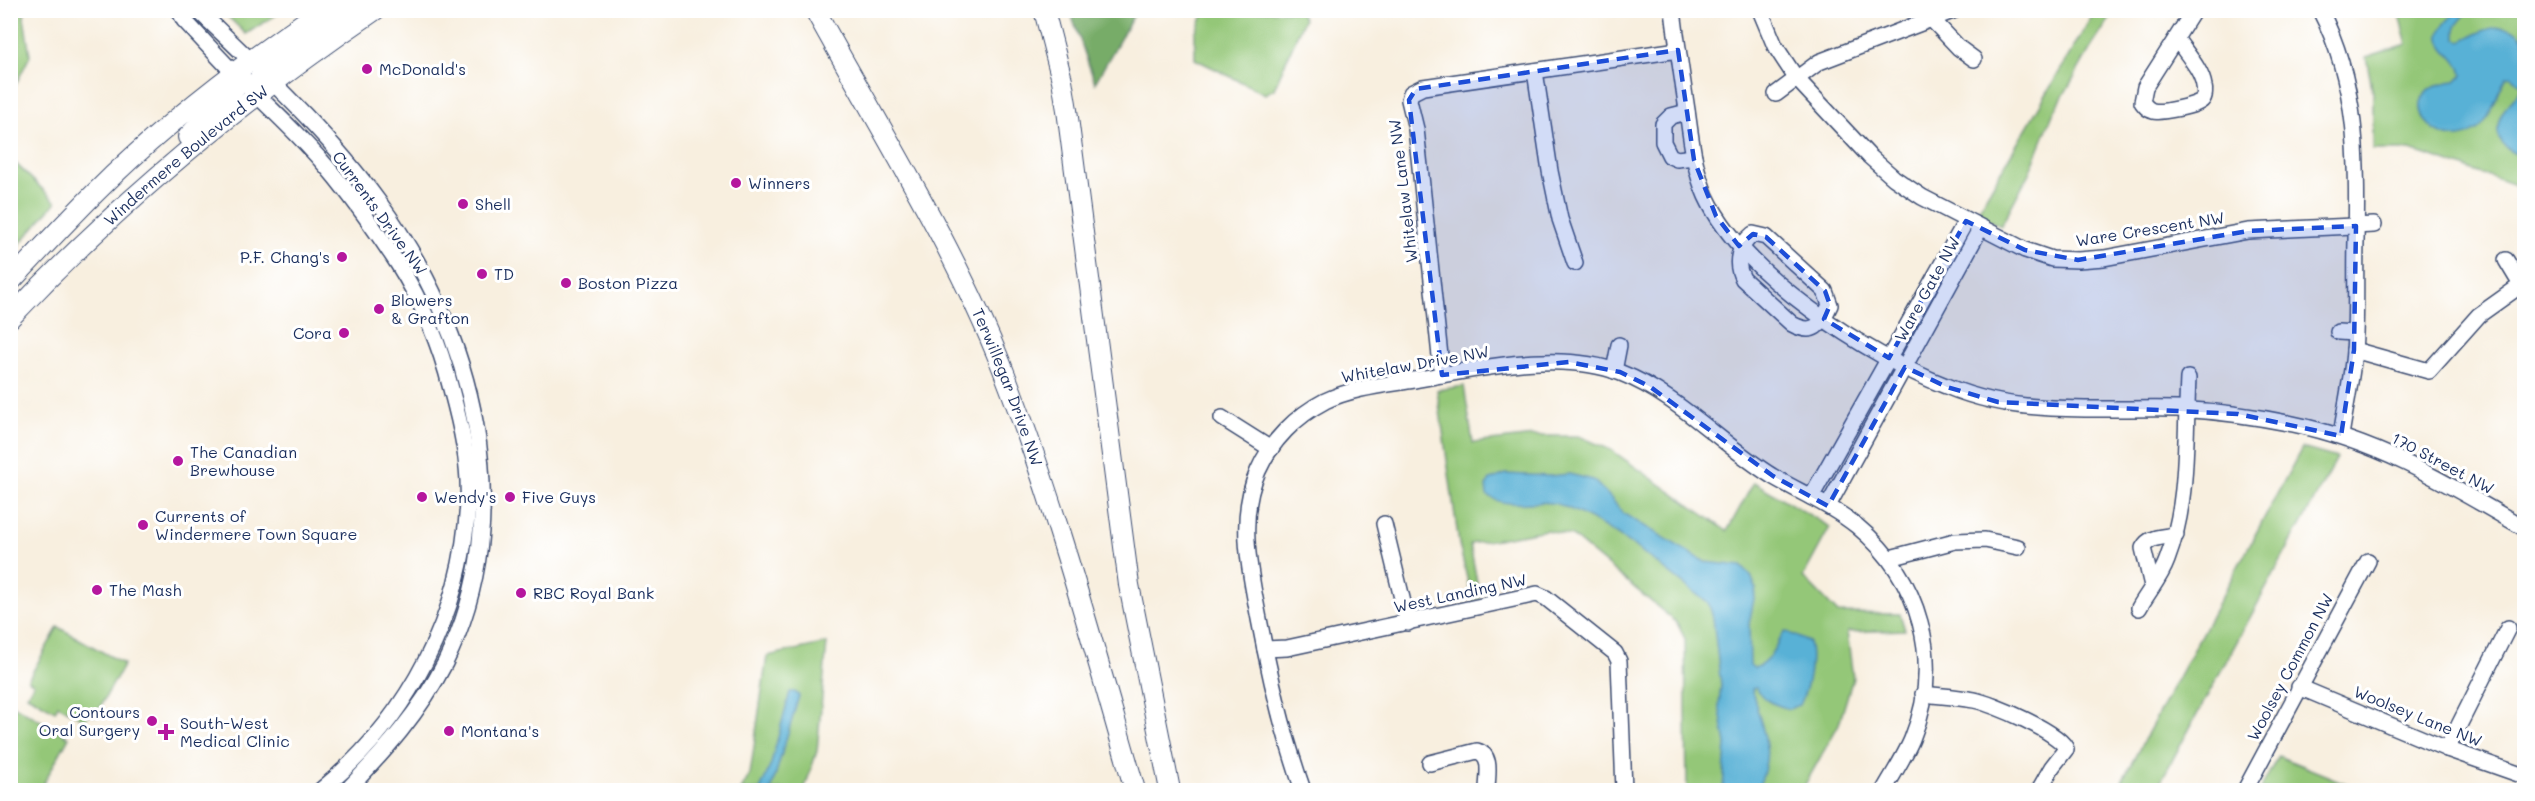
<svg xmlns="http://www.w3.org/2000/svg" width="2535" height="801" viewBox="0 0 2535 801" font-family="Mali,sans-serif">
  <rect width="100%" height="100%" fill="#fff"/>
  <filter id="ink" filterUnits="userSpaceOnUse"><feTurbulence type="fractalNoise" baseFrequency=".0167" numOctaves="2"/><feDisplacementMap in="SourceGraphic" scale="12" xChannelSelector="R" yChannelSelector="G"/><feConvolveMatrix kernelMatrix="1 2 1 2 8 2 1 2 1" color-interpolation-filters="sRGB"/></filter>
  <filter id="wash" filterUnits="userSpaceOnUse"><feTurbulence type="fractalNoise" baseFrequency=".008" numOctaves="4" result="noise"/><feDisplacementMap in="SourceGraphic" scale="24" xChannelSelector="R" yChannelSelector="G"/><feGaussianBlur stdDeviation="1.35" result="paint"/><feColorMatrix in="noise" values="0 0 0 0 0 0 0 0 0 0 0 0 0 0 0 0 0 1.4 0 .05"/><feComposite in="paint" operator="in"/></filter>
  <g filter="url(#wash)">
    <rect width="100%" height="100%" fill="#f8efdf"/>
    <!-- green -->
    <g fill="#94c778" stroke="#587b6b" stroke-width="1.5">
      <path d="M11 10 25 11 24 17 30 56 11 94Z"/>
      <path d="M222 11H282L246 34Z"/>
      <path d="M1205 11H1299L1304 19 1274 89 1265 94 1195 59V33Z"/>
      <path d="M2095 11H2115L2092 46 2053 114 2029 173 2001 226 1976 214Z"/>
      <path d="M2398 11H2524V188L2420 153 2410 150H2373V93L2366 57 2407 44Z"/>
      <path d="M11 155 13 161 56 202 11 254Z"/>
      <path d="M1464 386 1473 443 1534 436H1579L1611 450 1727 531 1754 482 1830 527 1803 577 1838 613 1900 614 1905 630 1847 632 1853 678 1839 724 1802 790H1687L1685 639 1677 623 1572 536 1546 530 1470 544 1480 598 1472 600 1459 544 1437 390Z"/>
      <path d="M2302 448 2337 458 2156 790H2117Z"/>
      <path d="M58 627 124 664 95 716 89 713 85 720 58 705 55 711 27 695 34 684 28 680Z"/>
      <path d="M827 643 817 751 804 790H741L750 774 767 656Z"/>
      <path d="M11 704 69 737 40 790H11Z"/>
      <path d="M2278 756 2362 790H2260Z"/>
    </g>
    <!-- forest -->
    <path fill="#77ac68" stroke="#496e63" stroke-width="1.5" d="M1070 11H1136L1095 83Z"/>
    <!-- water -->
    <g fill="#58b1d6" stroke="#3a709a" stroke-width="1.5">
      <path d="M2457 11H2468L2456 26V39L2461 41C2481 31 2506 17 2524 38V154C2516 155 2509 152 2504 145 2487 124 2509 102 2523 87L2512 76 2507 77C2496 93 2493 117 2478 129 2437 161 2385 88 2456 81L2462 75C2459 50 2417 46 2457 11Z"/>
      <path d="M1506 474 1549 476 1569 474 1593 480 1609 496 1624 514 1705 562 1741 566 1751 576 1756 588 1749 624 1750 665 1754 668C1771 663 1775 644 1785 631L1809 642C1814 660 1808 688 1800 705L1789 709C1774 704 1764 702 1756 688L1752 689C1761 731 1777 748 1757 790H1723L1726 744 1719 705 1721 685 1713 618 1709 604C1663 568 1617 528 1563 506 1538 496 1510 512 1487 495L1486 486 1490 480Z"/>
      <path d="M790 692H795L799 696 771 790H760L771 764Z"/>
    </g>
  </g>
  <g filter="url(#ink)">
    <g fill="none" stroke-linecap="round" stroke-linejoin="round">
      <!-- minor casing -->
      <g stroke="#3c4c71" stroke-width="18">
        <g id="minor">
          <path d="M179 10 184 20C201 38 217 56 234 73 269 107 306 141 336 178 358 205 379 235 398 264 422 302 440 345 451 389 461 426 470 464 468 502 462 616 409 718 321 790"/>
          <path d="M198 10C261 71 326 130 378 201 474 331 520 513 445 663 420 712 385 751 347 790"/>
          <path d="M1673 10C1677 44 1682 77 1687 110 1691 139 1694 169 1706 196 1742 274 1868 356 1946 386 1975 398 2006 405 2038 407 2084 411 2131 408 2177 409 2216 411 2254 416 2293 424 2380 442 2448 484 2524 528"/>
          <path d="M1760 10 1775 46 1796 78 1869 156 1894 178 1922 197 2025 250 2052 259 2078 260 2104 258 2248 231 2374 225"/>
          <path d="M1923 10 1959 48 1974 59"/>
          <path d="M2320 10C2358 83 2358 161 2356 241 2355 277 2357 315 2354 351 2352 379 2345 408 2341 436"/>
          <path d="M2176 38C2185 52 2202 70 2204 86 2205 90 2205 97 2202 100 2197 106 2160 113 2153 111 2148 110 2145 106 2142 102L2145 87 2194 10"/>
          <path d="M1535 71 1550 171 1560 219 1575 263"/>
          <path d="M1776 94 1819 62 1955 10"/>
          <path d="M1687 112 1671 116 1663 124V142L1670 156 1677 159 1694 157"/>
          <path d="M1753 234 1766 237 1825 291 1830 305C1821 325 1814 336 1792 324L1743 279C1734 263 1739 245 1753 234Z"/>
          <path d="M2506 260 2521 285"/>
          <path d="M2338 332 2354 333"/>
          <path d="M2354 350 2429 371 2479 315 2524 283"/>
          <path d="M1614 371 1619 345"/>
          <path d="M1442 375 1416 129 1409 100 1411 93 1423 87 1678 50"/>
          <path d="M1222 418 1271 449"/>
          <path d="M1811 497 1966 221"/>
          <path d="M1828 506 1980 229"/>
          <path d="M1384 524 1408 623"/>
          <path d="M1890 558 1955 541 1985 540 2018 547"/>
          <path d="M2152 586 2143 548C2149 536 2164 537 2176 535"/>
          <path d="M2139 608C2148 592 2161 577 2167 560 2189 503 2185 439 2188 378"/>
          <path d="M1265 649 1287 648 1537 594 1546 598 1615 653 1619 661 1624 790"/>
          <path d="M2299 687 2447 749 2524 776"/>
          <path d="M1923 694C1940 696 1957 697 1974 700 1991 703 2062 733 2066 749L2052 767 2039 790"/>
          <path d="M2447 749 2508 628"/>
          <path d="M1430 763 1477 751C1493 755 1487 776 1487 790"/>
          <path d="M1303 790C1283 734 1270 678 1259 619 1250 572 1237 518 1258 471 1271 441 1296 416 1325 401 1352 388 1384 385 1414 380 1478 369 1559 349 1621 373 1676 394 1722 445 1772 476 1801 493 1831 505 1857 526 1920 578 1944 661 1912 739 1905 756 1893 774 1884 790"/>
          <path d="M2245 790 2368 561"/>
        </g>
      </g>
      <!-- major casing -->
      <g stroke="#3c4c71" stroke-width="22">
        <g id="major">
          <path id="s1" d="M815 10C879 127 953 244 1002 367 1056 505 1094 649 1135 790"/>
          <path d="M1044 10 1062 80 1067 110 1129 585 1170 790"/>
          <path d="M256 90 259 79 263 73 346 10"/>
          <path d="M188 137 242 80"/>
          <path d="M10 282C38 252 66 222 95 193 163 125 243 64 322 10"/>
          <path id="s2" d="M10 318C119 202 244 99 375 10"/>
        </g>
      </g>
      <!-- minor -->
      <use href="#minor" stroke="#fff" stroke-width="15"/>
      <!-- major -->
      <use href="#major" stroke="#fff" stroke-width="20"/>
    </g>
  </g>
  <!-- marked area -->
  <path fill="#1d4ed8" fill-opacity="0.2" stroke="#1d4ed8" stroke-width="4.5" stroke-dasharray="12 8" stroke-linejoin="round" d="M1678 50 1694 160 1716 216 1739 246 1753 234 1766 237 1825 291 1830 305 1824 319 1889 358 1966 221 2025 250 2078 260 2248 231 2356 226 2354 350 2341 436 2238 414 1998 402 1947 387 1905 367 1828 506 1773 476 1649 386 1620 372 1569 362 1442 375 1409 100 1416 89Z"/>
  <!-- markers -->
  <g fill="#b5179e" stroke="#fff" stroke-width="2">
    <circle cx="367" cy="69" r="6"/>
    <circle cx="736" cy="183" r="6"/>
    <circle cx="463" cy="204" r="6"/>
    <circle cx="342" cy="257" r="6"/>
    <circle cx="482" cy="274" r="6"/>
    <circle cx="566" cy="283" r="6"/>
    <circle cx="379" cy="309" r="6"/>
    <circle cx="344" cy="333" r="6"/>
    <circle cx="178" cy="461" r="6"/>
    <circle cx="422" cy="497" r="6"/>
    <circle cx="510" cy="497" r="6"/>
    <circle cx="143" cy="525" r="6"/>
    <circle cx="97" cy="590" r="6"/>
    <circle cx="521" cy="593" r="6"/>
    <circle cx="152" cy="721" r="6"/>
    <circle cx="449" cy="731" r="6"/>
    <path d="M163 723h6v6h6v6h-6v6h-6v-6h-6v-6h6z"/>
  </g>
  <g text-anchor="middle" stroke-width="6" stroke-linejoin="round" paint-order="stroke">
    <!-- poi labels -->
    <g font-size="16" fill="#1b2f5e" stroke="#fff" text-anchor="start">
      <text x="379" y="75">McDonald's</text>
      <text x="748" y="189">Winners</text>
      <text x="475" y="210">Shell</text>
      <text x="330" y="263" text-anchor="end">P.F. Chang's</text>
      <text x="494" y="280">TD</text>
      <text x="578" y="289">Boston Pizza</text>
      <text x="391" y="306">Blowers<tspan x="391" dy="18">&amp; Grafton</tspan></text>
      <text x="332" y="339" text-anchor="end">Cora</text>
      <text x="190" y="458">The Canadian<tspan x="190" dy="18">Brewhouse</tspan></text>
      <text x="434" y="503">Wendy's</text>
      <text x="522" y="503">Five Guys</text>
      <text x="155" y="522">Currents of<tspan x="155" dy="18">Windermere Town Square</tspan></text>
      <text x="109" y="596">The Mash</text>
      <text x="533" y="599">RBC Royal Bank</text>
      <text x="140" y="718" text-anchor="end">Contours<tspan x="140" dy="18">Oral Surgery</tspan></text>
      <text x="180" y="729">South-West<tspan x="180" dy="18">Medical Clinic</tspan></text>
      <text x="461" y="737">Montana's</text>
    </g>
    <!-- street labels -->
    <g font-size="16" fill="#1b2f5e" stroke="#fff">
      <text dy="6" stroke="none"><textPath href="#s2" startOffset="240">Windermere Boulevard SW</textPath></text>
      <text transform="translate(1403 191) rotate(-97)" y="6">Whitelaw Lane NW</text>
      <text transform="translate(380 213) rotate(54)" y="6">Currents Drive NW</text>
      <text transform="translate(2150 229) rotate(-9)" y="6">Ware Crescent NW</text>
      <text transform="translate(1927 289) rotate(-61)" y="6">Ware Gate NW</text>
      <text transform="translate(1415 364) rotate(-10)" y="6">Whitelaw Drive NW</text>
      <text dy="6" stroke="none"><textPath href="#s1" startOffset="424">Terwillegar Drive NW</textPath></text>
      <text transform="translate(2443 463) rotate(28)" y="6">170 Street NW</text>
      <text transform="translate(1460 593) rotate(-12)" y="6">West Landing NW</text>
      <text transform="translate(2290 667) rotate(-62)" y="6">Woolsey Common NW</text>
      <text transform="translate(2418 716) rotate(22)" y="6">Woolsey Lane NW</text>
    </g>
  </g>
  <!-- margin -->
  <rect width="2535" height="801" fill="none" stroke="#fff" stroke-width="36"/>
</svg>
